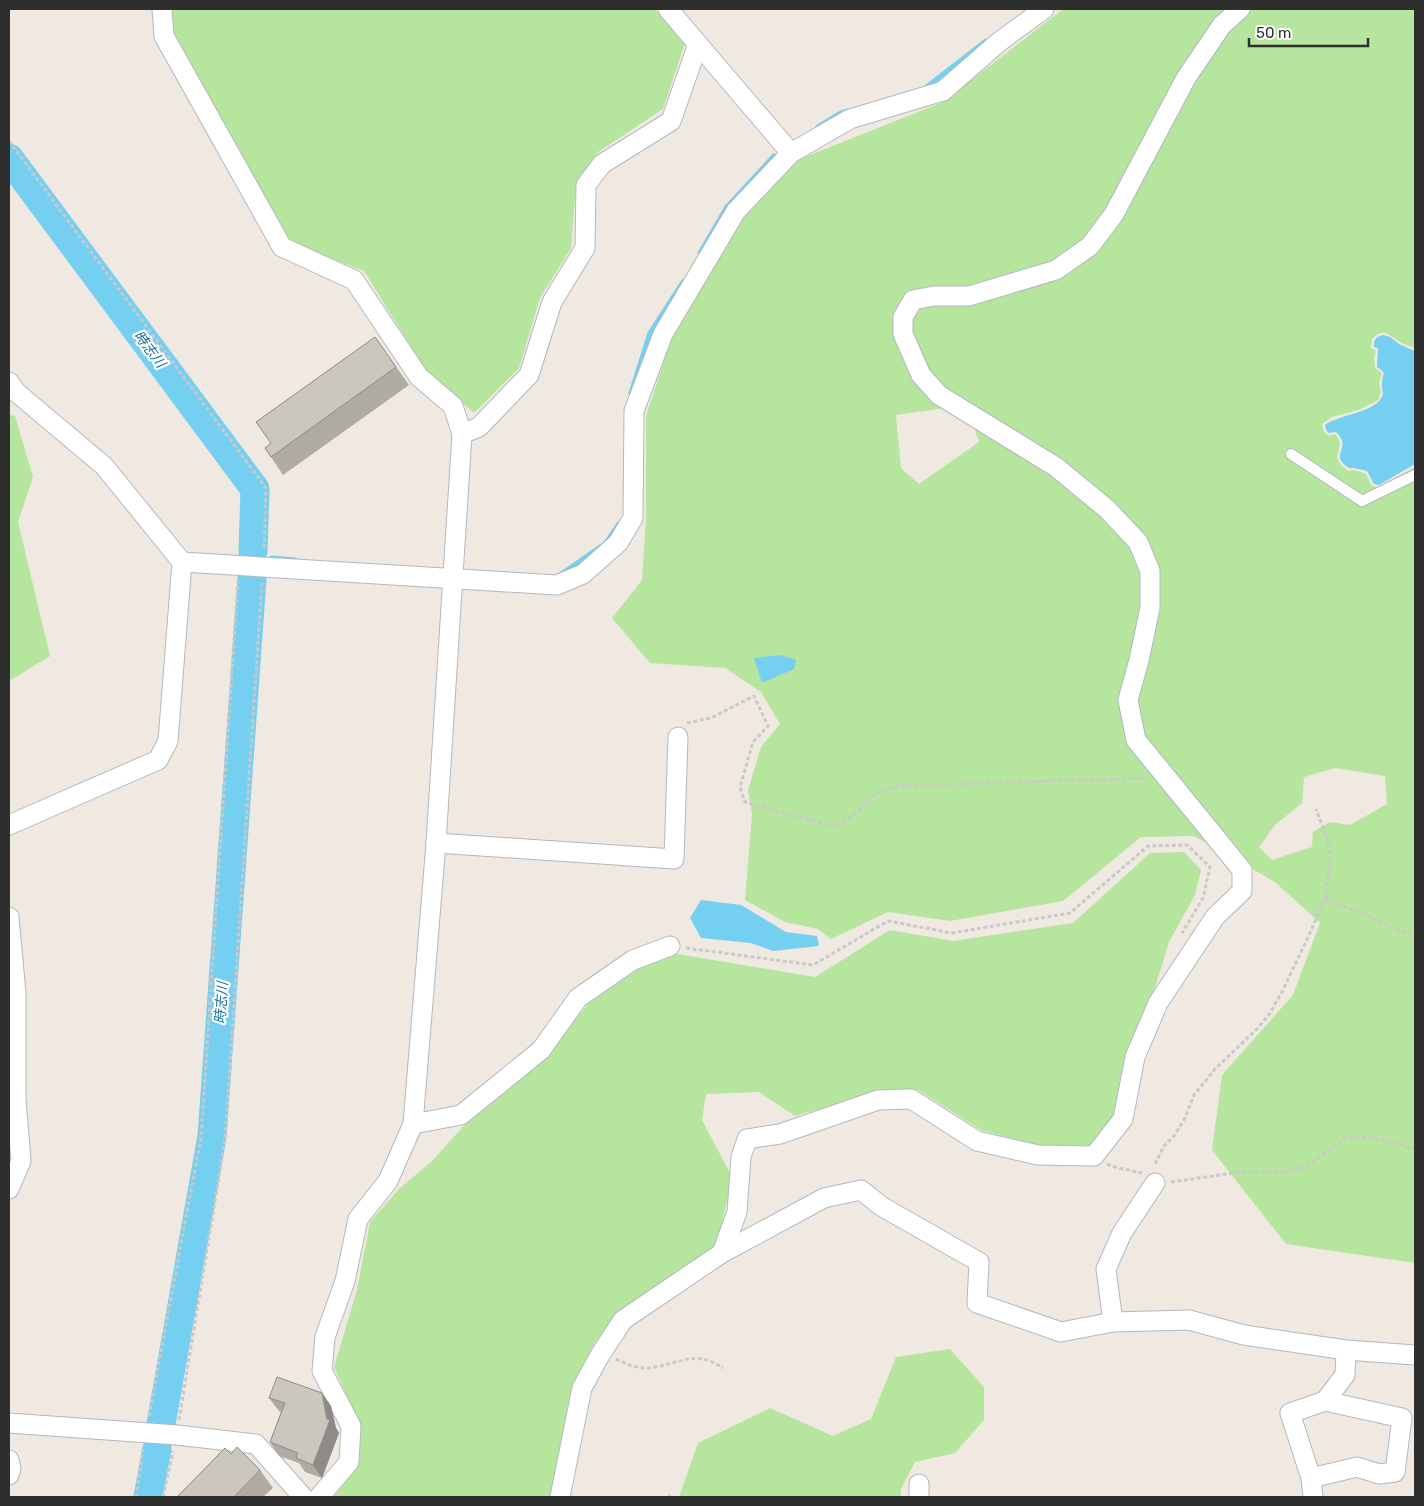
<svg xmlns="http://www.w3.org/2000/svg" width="1424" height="1506" viewBox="0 0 1424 1506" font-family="Rubik,'Noto Sans JP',sans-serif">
  <rect width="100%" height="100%" fill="#efe9e1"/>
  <!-- green -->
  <g fill="#b6e59e" fill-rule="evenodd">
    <path d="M167 9H655L685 43 663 109 598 152 576 183 571 248 540 298 519 368 474 413 428 374 364 271 286 241 172 39Z"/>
    <path d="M1063 9H1415V348C1410 346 1404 345 1400 342 1388 335 1384 327 1372 339L1371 348 1376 350 1374 358 1375 368 1382 373 1379 383 1381 392 1378 400 1361 409 1332 417 1322 424 1324 432 1329 436 1335 434C1349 450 1325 454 1348 471L1354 470 1366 474 1372 486 1379 487 1415 467V1263L1286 1244 1212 1150 1222 1075 1293 995 1320 923 1275 882 1194 836 1141 837 1063 901 950 921 888 912 831 939 818 929 785 922 745 900 752 814 748 790 761 747 780 724 761 692 725 668 650 663 612 618 642 580 646 517V416L671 340 742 218 795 161 943 102ZM966 405 979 442 919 484 901 468 896 415ZM1335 768 1385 776 1387 804 1350 825 1330 822 1313 832 1312 847 1272 860 1259 847 1275 825 1302 803 1304 777Z"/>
    <path d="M9 415 15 416 33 477 18 522 50 656 9 681Z"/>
    <path d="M1184 852 1201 870 1195 895 1169 942 1116 1115 1093 1145 1043 1147 981 1130 918 1090 880 1091 795 1116 759 1092 706 1094 702 1120 732 1177 717 1247 617 1314 594 1344 572 1386 551 1497H333L358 1467 359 1422 334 1367 357 1290 370 1222 399 1189 432 1161 469 1120 545 1057 588 1004 645 965 678 954 815 977 890 930 953 941 1073 923 1150 853Z"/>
    <path d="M950 1349 984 1387V1420L955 1453 915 1462 901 1489V1497H679L698 1443 770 1408 833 1436 871 1419 896 1357Z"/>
  </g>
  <!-- water -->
  <g fill="#75cff0">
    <path d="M1383 335 1390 337 1399 344 1415 351V464L1379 485 1374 484 1367 471 1354 468H1349C1327 453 1354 450 1336 432L1329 433 1326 430 1325 425C1339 414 1378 413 1383 394 1383 390 1381 386 1382 382 1383 372 1387 374 1377 367L1378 348 1374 347C1374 339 1376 337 1383 335Z"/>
    <path d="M780 655 796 660 794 669 762 683 754 658Z"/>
    <path d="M701 900 741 905 786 932 817 936 819 946 773 951 751 943 701 938 690 918Z"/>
  </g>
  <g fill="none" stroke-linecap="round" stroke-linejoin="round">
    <!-- stream -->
    <g stroke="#75cff0" stroke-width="5">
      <path d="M924 89 986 41"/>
      <path d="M818 127 841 113 848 111"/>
      <path d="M700 253 727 207 774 156"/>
      <path d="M631 393 650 333 683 282"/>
      <path d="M272 558 295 560"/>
      <path d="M560 575 606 543 619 524"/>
    </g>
    <!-- river -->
    <g stroke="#75cff0" stroke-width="29">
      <path d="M9 158 255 489 253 551"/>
      <path d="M161 1424 212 1136 252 579"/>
      <path d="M148 1497 157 1449"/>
    </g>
    <!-- lane casing -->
    <g stroke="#b4b7c1" stroke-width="12">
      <path id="lane" d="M1291 454 1362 501 1415 475"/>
    </g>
    <!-- street casing -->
    <g stroke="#b4b7c1" stroke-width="21">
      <g id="street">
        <path d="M162 9 164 36 282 247 354 280 419 377 453 406 462 434 436 843 413 1124 388 1181 358 1219 345 1281 325 1337 322 1371 351 1426 349 1462 319 1497"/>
        <path d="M668 9 791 153"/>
        <path d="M9 382 16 392 104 466 182 562 168 741 158 760 9 825"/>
        <path d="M462 434 479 427 529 375 552 302 585 248 586 185 602 164 671 121 698 44"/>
        <path d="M182 562 557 585 583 574 618 543 633 518 634 411 663 334 736 211 791 153 850 119 943 91 999 42 1044 9"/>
        <path d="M436 843 674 859 678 737"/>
        <path d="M9 917 16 993V1099L21 1161 9 1189"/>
        <path d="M413 1124 461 1115 541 1050 578 998 633 960 670 946"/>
        <path d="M722 1253 737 1212 741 1157 747 1139 780 1134 878 1100 911 1099 977 1141 1038 1155 1094 1156 1123 1119 1135 1057 1158 1003 1215 917 1242 891V870L1136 740 1128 700 1139 660 1150 608V571L1138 542 1107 509 1056 467 939 395 921 375 903 334V317L913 300 934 296H969L1056 270 1090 246 1114 214 1186 78 1222 25 1240 9"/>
        <path d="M1113 1322 1106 1269 1122 1233 1155 1183"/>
        <path d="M9 1423 177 1435 256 1444 303 1497"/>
        <path d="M9 1460 11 1468 9 1475"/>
        <path d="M1311 1478 1357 1467 1379 1474 1395 1472 1402 1418 1325 1401"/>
        <path d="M919 1484V1497"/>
        <path d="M560 1497 582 1388 600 1355 623 1320 722 1253 824 1198 861 1190 881 1206 979 1262 977 1303 1061 1332 1113 1322 1189 1320 1244 1335 1346 1350 1415 1355"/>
        <path d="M1313 1497 1311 1478 1290 1413 1325 1401 1345 1375 1346 1350"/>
      </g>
    </g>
    <!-- path -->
    <g stroke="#c9c9c9" stroke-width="3" stroke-dasharray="4 2.5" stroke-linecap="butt">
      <path d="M9 141 266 488 264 550"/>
      <path d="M687 723 711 718 754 696 768 726 753 742 740 787 745 802 835 827 857 812 874 795 894 786 1146 778"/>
      <path d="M1325 898 1406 933 1415 941"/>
      <path d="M686 948 813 965 888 921 952 933 1070 913 1148 846 1187 845 1210 867 1203 898 1182 933"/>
      <path d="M1107 1164C1117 1169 1131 1170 1142 1173"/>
      <path d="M1155 1164 1164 1146 1174 1136 1185 1118 1194 1095 1215 1069 1258 1028 1270 1013 1283 990 1310 933 1325 898 1331 857 1325 833 1316 809"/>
      <path d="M1171 1182 1234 1173 1279 1172 1292 1170 1305 1167 1345 1138 1371 1137 1415 1149"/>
      <path d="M616 1359C625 1364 636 1368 646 1368 676 1367 692 1347 723 1368"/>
      <path d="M149 1416 201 1137 238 581"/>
      <path d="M179 1420 225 1140 262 582"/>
      <path d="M136 1497 143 1449"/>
      <path d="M163 1497 173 1451"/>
      <path d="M669 1497 670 1495"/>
    </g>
    <!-- lane -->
    <use href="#lane" stroke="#fff" stroke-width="10"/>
    <!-- street -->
    <use href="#street" stroke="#fff" stroke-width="19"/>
  </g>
  <!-- wall -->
  <g fill="#afaba4">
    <path d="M375 337 409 385 283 475 265 448 271 444Z"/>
    <path d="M322 1393 331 1406 336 1428 339 1433 322 1478 305 1472 299 1463 279 1456 270 1442 281 1412 279 1411 269 1398Z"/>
    <path d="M231 1454 260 1470 273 1488 263 1497H177Z"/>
  </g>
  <!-- shaded-wall -->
  <path fill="#8e8b86" d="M322 1393 331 1406 336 1428 339 1433 322 1478 313 1465Z"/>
  <!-- building -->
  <g fill="#cbc7bf" stroke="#8e8b86">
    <path d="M375 337 396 367 271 457 265 448 271 443 256 422Z"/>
    <path d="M277 1377 322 1393 327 1419 330 1420 313 1465 296 1458 298 1453 270 1442 285 1403 269 1398Z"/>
    <path d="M237 1447 260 1470 234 1497H177L225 1448 231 1454Z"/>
  </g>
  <g text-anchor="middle" stroke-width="4.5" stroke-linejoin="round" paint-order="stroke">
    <!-- water labels -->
    <g font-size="14" font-style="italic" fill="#0d6fa3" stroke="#fff">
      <text transform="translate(150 349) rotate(53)" y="5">時志川</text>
      <text transform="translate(221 1003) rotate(-86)" y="5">時志川</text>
    </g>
  </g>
  <!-- border -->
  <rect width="1424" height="1506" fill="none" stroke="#2e2e2e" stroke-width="20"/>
  <!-- scale -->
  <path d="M1249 38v8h119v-8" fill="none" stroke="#2e2e2e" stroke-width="2.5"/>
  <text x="1256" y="38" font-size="15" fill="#2e2e2e" stroke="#ffffff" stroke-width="4" paint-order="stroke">50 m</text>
</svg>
